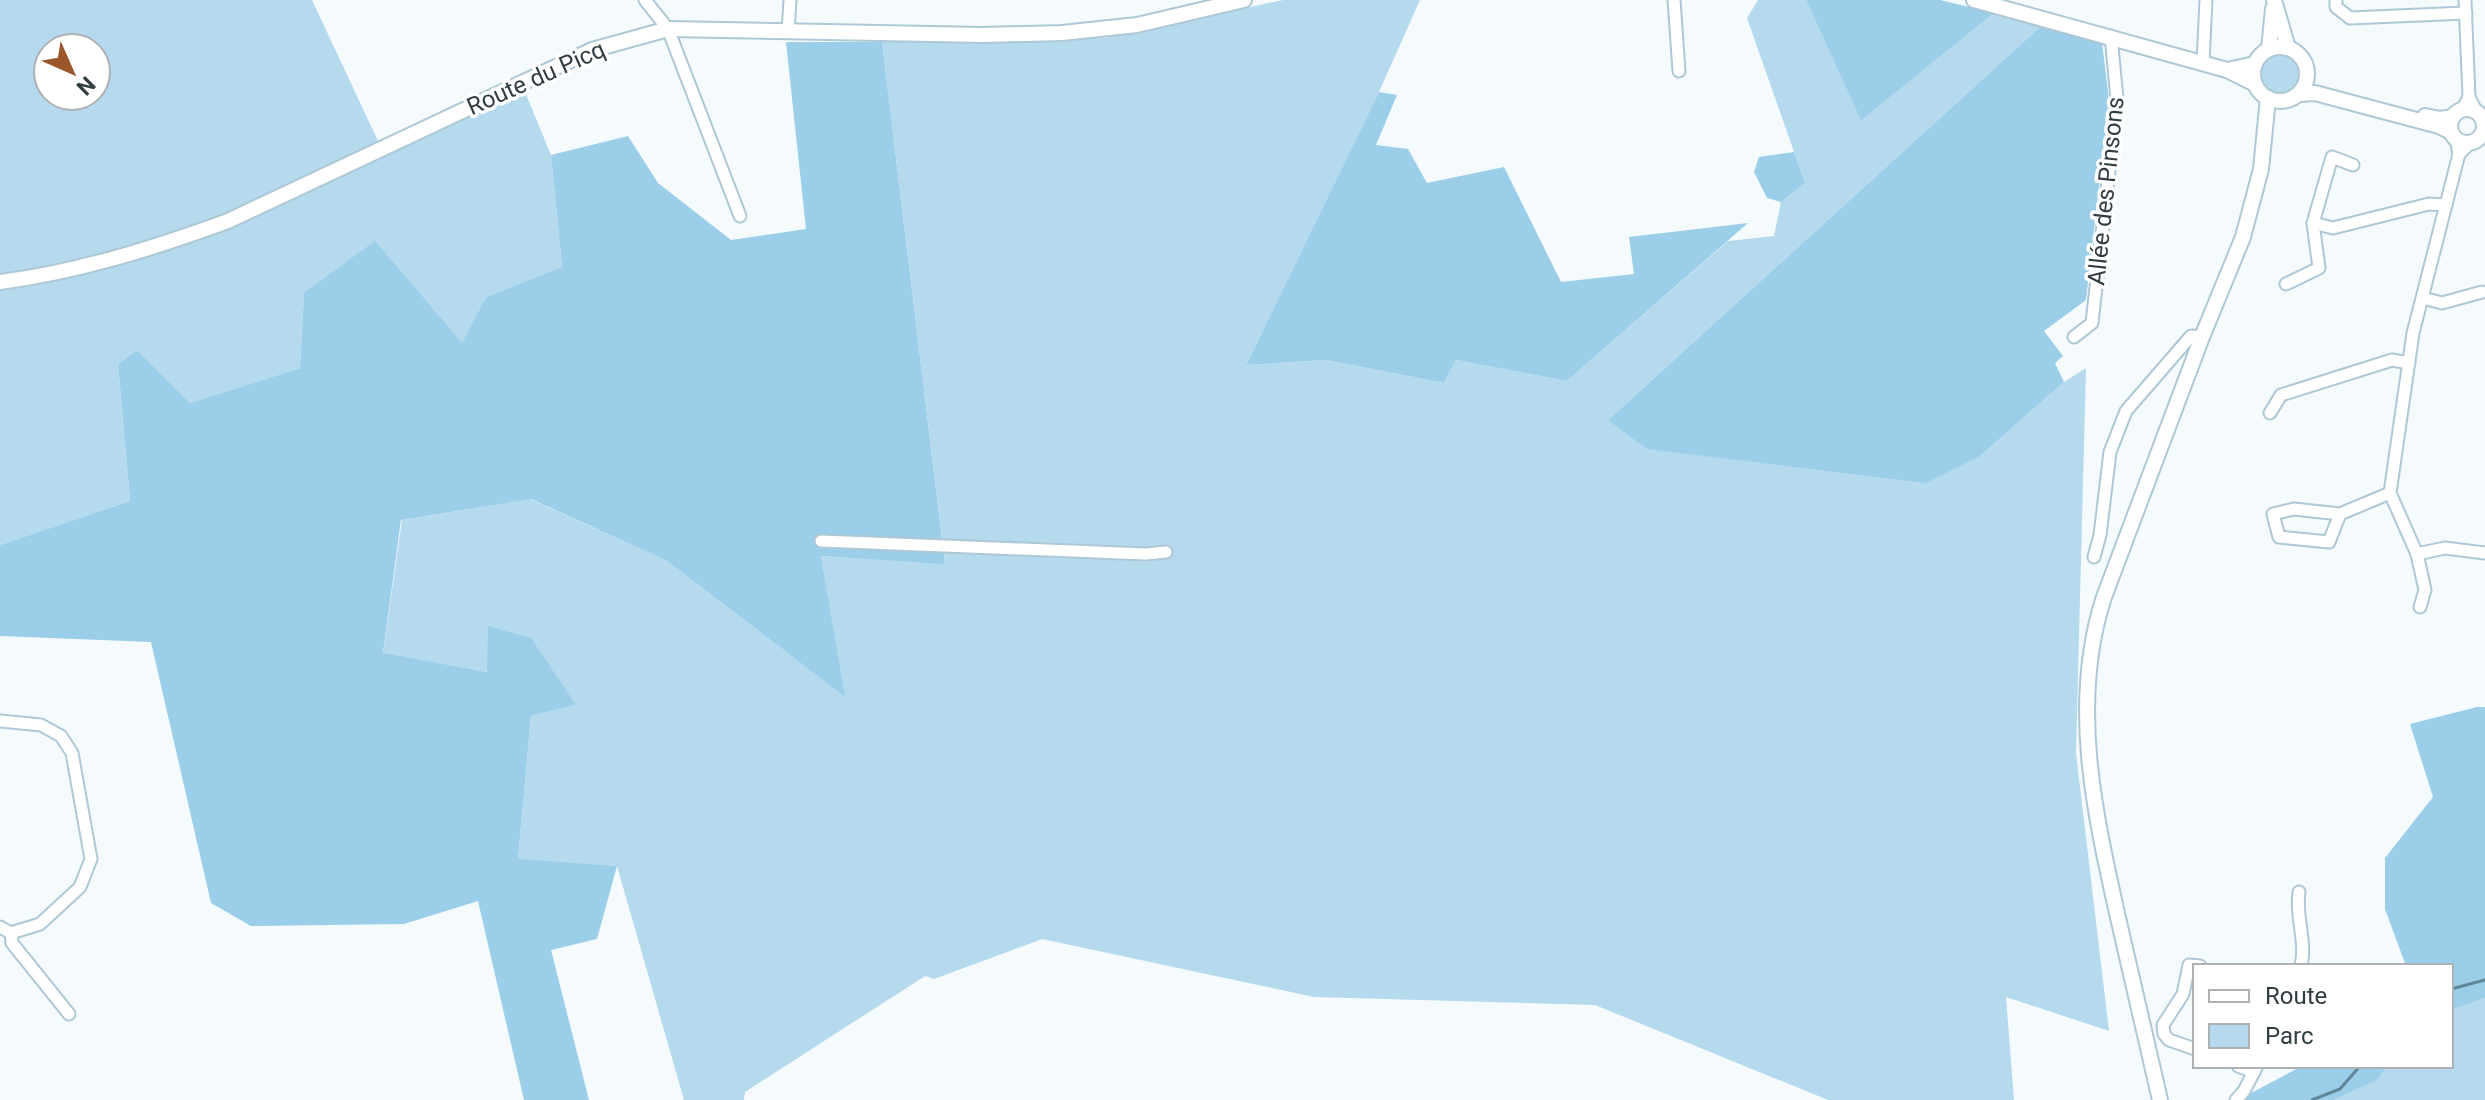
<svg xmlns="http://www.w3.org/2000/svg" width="2485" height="1100" viewBox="0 0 2485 1100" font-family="Roboto,sans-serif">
  <rect width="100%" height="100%" fill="#f5fafd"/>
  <!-- green -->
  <g fill="#b5daed" fill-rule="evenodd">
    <path d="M0 0H312L379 143 523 87 551 155 562 267 486 297 462 344 304 293 300 368 190 403 137 350 118 364 130 501 0 545ZM48 48H96V96H48Z"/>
    <path d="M1283 0H1420L1379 92 1246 365 1326 360 1444 383 1456 360 1567 381 1728 241 1774 236 1781 202 1805 183 1747 18 1758 0H1806L1861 119 1994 13 2040 27 1609 419 1980 456 2064 382 2086 368 2076 753 2109 1031 2006 997 2014 1100H1828L1595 1005 1314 997 1042 939 934 979 925 976 745 1092 744 1100H684L617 866 518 860 531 716 576 705 488 672 383 654 402 520 530 499 667 561 844 696 821 556 945 563 882 42 1105 38Z"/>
    <circle cx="2280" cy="74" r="20"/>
    <path d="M2485 998V1100H2334L2377 1080 2387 1066H2451V1010Z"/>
  </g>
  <!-- forest -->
  <g fill="#9acee9">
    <path d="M1806 0H1940L1994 13 1861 120Z"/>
    <path d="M2040 27 2102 42 2109 100 2086 300 2044 331 2063 356 2055 363 2064 382 1980 456 1926 483 1647 449 1608 420Z"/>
    <path d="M786 42H882L945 564 821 556 845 697 667 561 531 499 401 520 383 653 487 672 488 626 531 638 576 705 531 716 518 859 617 866 597 939 551 950 589 1100H524L478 901 404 924 251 926 211 903 151 642 0 636V545L130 501 118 364 137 350 190 403 300 368 304 293 375 241 462 343 486 297 562 267 551 155 628 136 658 183 731 240 806 229Z"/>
    <path d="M1379 92 1397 95 1376 145 1408 149 1427 183 1504 167 1561 282 1634 274 1629 237 1748 223 1567 381 1456 360 1444 383 1326 360 1246 365Z"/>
    <path d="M1794 152 1805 183 1781 202 1767 198 1754 172 1759 157Z"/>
    <path d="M2477 707H2485V998L2451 1010V966H2406L2385 909V858L2433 797 2410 724Z"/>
    <path d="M2302 1066H2387L2377 1080 2334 1100H2238Z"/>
  </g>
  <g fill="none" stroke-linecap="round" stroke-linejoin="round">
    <!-- stream -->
    <g stroke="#60869a" stroke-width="3">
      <path d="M2451 989 2485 980"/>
      <path d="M2312 1100 2340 1089 2360 1066"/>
    </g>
    <!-- minor casing -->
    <g stroke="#aec8d5" stroke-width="15">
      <g id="minor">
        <path d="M645 0 668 29 740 216"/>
        <path d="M1674 0 1679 71"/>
        <path d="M2336 0V7L2350 18 2466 13"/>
        <path d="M2465 0 2469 97"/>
        <path d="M788 32 790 0"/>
        <path d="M2203 63 2206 0"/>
        <path d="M2462 110 2469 97 2476 111"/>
        <path d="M2456 139 2459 154"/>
        <path d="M2470 143 2459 154 2413 333 2390 493 2417 554 2445 548 2485 553"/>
        <path d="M2313 223 2333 228 2429 204 2446 205"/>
        <path d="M2286 284 2319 268 2313 223 2332 157 2353 165"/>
        <path d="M2423 298 2442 303 2482 292"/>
        <path d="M2074 337 2092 323 2117 99 2111 36"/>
        <path d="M2270 413 2281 395 2392 360 2409 363"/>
        <path d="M2340 514 2329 542 2279 537 2273 514 2294 509 2340 514 2390 493"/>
        <path d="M821 541 1146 554 1166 552"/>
        <path d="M2417 554 2425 590 2420 607"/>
        <path d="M2094 557 2100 535 2110 452 2126 411 2191 336 2202 337"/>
        <path d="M0 721 41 725 61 736 72 753 91 859 80 887 40 924 11 933 0 927"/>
        <path d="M2299 892C2295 917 2307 941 2301 966"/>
        <path d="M11 933 12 943 69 1014"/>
        <path d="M2195 1049 2169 1040 2164 1034 2163 1025 2183 994 2189 965 2200 966"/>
        <path d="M2238 1066 2254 1072"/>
        <path d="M2236 1100 2244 1091 2257 1066"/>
      </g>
    </g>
    <!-- tertiary casing -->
    <g stroke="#aec8d5" stroke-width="18">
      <g id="tertiary">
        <path d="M1974 0 2227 70 2255 84"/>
        <path d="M2227 70 2255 64"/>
        <path d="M0 282C78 272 154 248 228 221L592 50 668 29 983 35 1062 33 1137 25 1244 0"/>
      </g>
    </g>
    <!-- secondary casing -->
    <g stroke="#aec8d5" stroke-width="18">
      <g id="secondary">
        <path d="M2274 0 2288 48"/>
        <circle cx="2280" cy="74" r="27"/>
        <path d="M2269 49 2273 9"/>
        <path d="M2299 94 2315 93 2439 126 2451 132"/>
        <circle cx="2467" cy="126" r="17"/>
        <path d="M2425 116 2440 119 2453 117"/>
        <path d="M2160 1100C2146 1041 2133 981 2119 922 2095 815 2069 704 2104 597L2202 337 2243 237 2261 169 2268 98"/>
      </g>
    </g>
    <!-- minor -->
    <use href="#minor" stroke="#fff" stroke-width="11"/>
    <!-- tertiary -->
    <use href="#tertiary" stroke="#fff" stroke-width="14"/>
    <!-- secondary -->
    <use href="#secondary" stroke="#fff" stroke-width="14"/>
  </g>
  <g text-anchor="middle" stroke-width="7" stroke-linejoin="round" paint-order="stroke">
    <!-- street labels -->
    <g font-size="24" fill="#323d42" stroke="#fff">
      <text transform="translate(536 78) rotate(-24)" y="8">Route du Picq</text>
      <text transform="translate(2106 191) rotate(-84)" y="8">Allée des Pinsons</text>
    </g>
  </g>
  <!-- legend -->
  <rect x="2193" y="964" width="260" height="104" fill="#ffffff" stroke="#adb1b3" stroke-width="2"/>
  <rect x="2209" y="990" width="40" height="12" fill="#ffffff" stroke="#adb1b3" stroke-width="2"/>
  <text x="2265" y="1004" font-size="24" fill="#323d42">Route</text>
  <rect x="2209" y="1024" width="40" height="24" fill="#b5daed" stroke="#adb1b3" stroke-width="2"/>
  <text x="2265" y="1044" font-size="24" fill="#323d42">Parc</text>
  <!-- north arrow -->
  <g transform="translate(72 72) rotate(135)"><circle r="38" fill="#ffffff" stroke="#adb1b3" stroke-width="2"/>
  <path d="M0-6L14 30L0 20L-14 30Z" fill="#9b572a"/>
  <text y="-12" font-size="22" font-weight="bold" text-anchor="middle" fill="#323d42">N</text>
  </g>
</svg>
